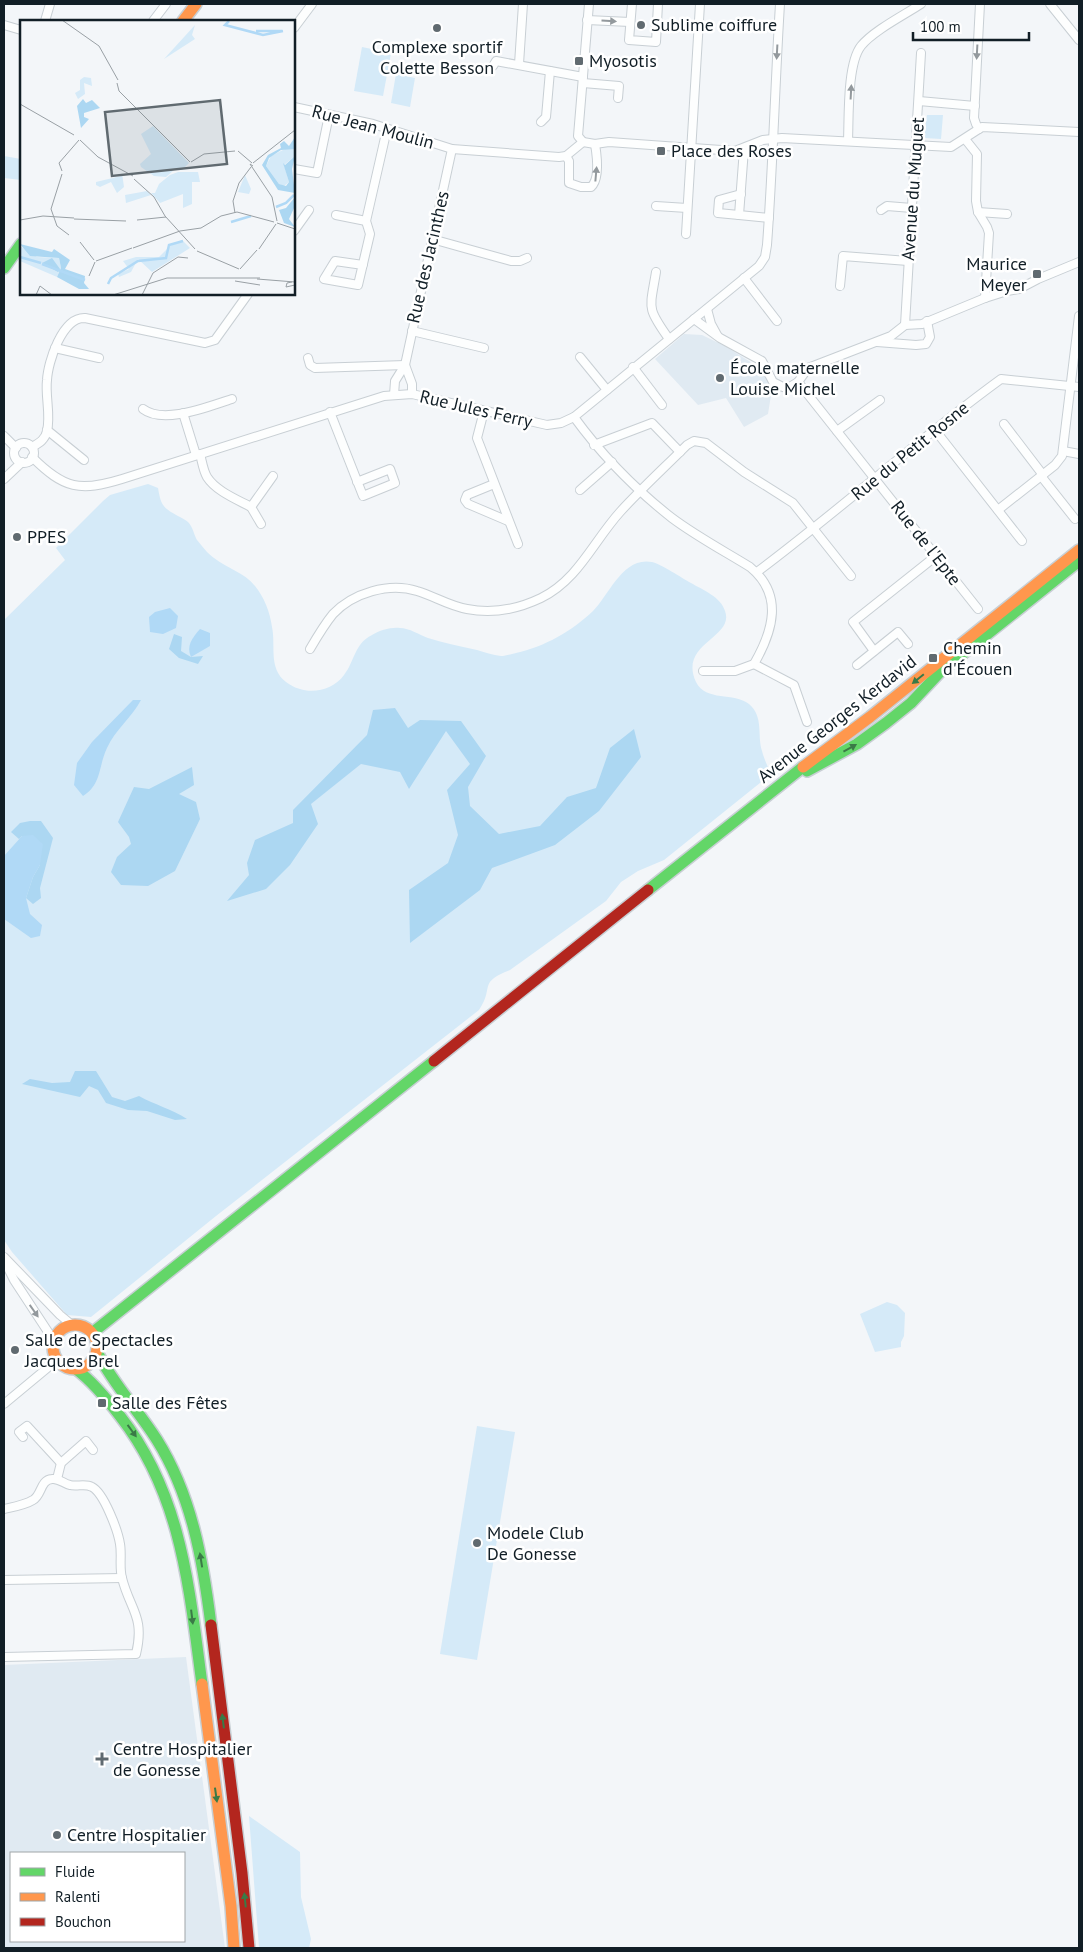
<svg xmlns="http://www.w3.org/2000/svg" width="1083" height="1952" viewBox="0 0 1083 1952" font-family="'PT Sans',sans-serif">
  <rect width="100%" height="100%" fill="#f3f6f9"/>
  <!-- built -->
  <g fill="#e0eaf2" fill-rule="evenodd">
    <path d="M684 334 702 335 725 346 760 368 772 389 768 414 744 427 726 398 698 405 655 359Z"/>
    <path d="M186 1657 225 1948H4V1665ZM11 1853H184V1941H11Z"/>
  </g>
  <!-- green -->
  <g fill="#d5eaf8">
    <path d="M362 47 391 53 383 96 354 91Z"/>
    <path d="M396 74 415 78 410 107 391 103Z"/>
    <path d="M927 115H943L941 139 924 138Z"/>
    <path d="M4 156 21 159V180L4 178Z"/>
    <path d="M148 484 158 488C161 506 163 508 180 517 183 519 186 520 188 522 193 527 194 535 197 540 202 546 208 554 214 558 228 569 244 572 255 586 264 597 270 612 272 627 276 646 268 668 286 682 304 696 331 693 344 675 355 661 354 644 372 635 380 630 391 627 400 628 409 628 420 635 428 638 444 643 460 646 477 650 484 652 493 655 501 656 505 656 511 654 516 653 544 647 572 631 593 611 609 595 623 556 652 562 661 564 682 578 691 583 703 590 721 597 725 611 735 638 678 643 696 682 706 702 734 692 749 704 764 717 757 735 762 751 764 759 768 767 771 774L664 860 638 871 621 882 606 901 510 970C477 983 495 987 479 1010L216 1216 91 1317 67 1315 12 1252 4 1240V620L65 560 56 548 103 501 110 495Z"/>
    <path d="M887 1302 897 1305 905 1313 904 1336 901 1342V1347L875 1352 860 1314Z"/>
    <path d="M477 1426 515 1432 477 1660 440 1654Z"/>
    <path d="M249 1816 300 1852 301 1897 311 1939 309 1948H259Z"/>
  </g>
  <!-- forest -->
  <g fill="#acd7f2">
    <path d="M174 634 182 637 181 651 191 657 203 656 198 664 179 658 169 649Z"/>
    <path d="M395 708 408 728 420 720 461 721 486 756 468 787 470 806 499 834 540 826 567 797 596 788 610 748 634 729 641 757 599 811 555 845 492 868 480 890 410 943 409 890 448 863 458 835 447 790 470 764 446 731 409 789 400 772 361 764 311 804 318 824 290 865 266 889 227 901 249 875 247 863 255 840 293 823V810L367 735 373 710Z"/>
    <path d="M192 767 194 785 179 794 196 802 200 819 175 871 148 886 121 885 111 872 117 857 131 844 129 837 118 822 134 787 149 789Z"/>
    <path d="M30 821H41L53 838 40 888 41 898 33 904 26 898 33 877 40 865 22 836 19 839 11 832 20 823Z"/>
    <path d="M75 1071H96L112 1097 125 1101 139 1096C155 1105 172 1109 187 1119L175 1120 147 1111 128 1110 106 1103 98 1090 89 1086 80 1097 22 1084 30 1079 52 1083 70 1082Z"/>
  </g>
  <!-- water -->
  <g fill="#b0d9f6">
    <path d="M170 608 178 616 176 628 163 634 150 632 149 617 155 612Z"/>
    <path d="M200 629 210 633V646L191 657C186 646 192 638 200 629Z"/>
    <path d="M133 700H141C132 717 115 730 107 748 98 767 102 784 83 796L74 785 77 763 92 742Z"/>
    <path d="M33 835 43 844 40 865 33 877 26 898 30 914 42 925 40 936 31 938 4 919V856L22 836Z"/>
  </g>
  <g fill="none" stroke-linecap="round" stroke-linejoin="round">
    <!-- street casing -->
    <g stroke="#c8cfd4" stroke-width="10">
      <g id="street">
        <path d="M632 4 629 40 656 42 658 4"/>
        <path d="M1050 4 1079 40"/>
        <path d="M587 20 630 22"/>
        <path d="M45 21 50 4"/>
        <path d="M153 21 166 4"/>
        <path d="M4 25 21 30"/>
        <path d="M294 28 312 4"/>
        <path d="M519 64 523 4"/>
        <path d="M493 66 496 61 583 77"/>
        <path d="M583 83 619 86 618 98"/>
        <path d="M919 101 975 106"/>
        <path d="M294 107 373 124 452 149 559 157 566 156 583 142"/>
        <path d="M541 122 546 117 550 71"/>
        <path d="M979 129 976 124 974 118 980 4"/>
        <path d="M965 139 977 154 976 201 978 212 987 227 989 233 985 298"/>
        <path d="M848 141C849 117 847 64 861 46 873 31 904 15 921 4"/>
        <path d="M583 142 595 144 609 142 735 151 763 140 782 138 951 147 982 127 1079 132"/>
        <path d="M583 142 578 136 589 4"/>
        <path d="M744 149 739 215 769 218"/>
        <path d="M566 156 569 161V183L581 187H591C600 179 597 156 595 144"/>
        <path d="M294 169 317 173 329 115"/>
        <path d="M656 206 687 208"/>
        <path d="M881 210 887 206 912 208"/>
        <path d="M978 212 1007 214"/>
        <path d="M336 215 366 221"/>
        <path d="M739 215 718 213 719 200 741 194"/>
        <path d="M294 231 309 210"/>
        <path d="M686 234 700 4"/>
        <path d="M432 239 511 261H520L527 258"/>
        <path d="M363 265 335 261 324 279 358 285 370 234 366 221 387 129"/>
        <path d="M656 272C650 309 646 307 669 339"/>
        <path d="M744 278 777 321"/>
        <path d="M840 286 843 256 908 261"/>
        <path d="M707 309 711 324 717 335"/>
        <path d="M694 319 720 338 762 361 773 382 783 387 788 388 798 382 808 368 891 336 905 325 922 324 985 298 1007 291 1019 289 1038 279 1079 262"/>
        <path d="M905 325 921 53"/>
        <path d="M412 331 484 348"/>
        <path d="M877 342 916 345 926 344 930 337 927 321"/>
        <path d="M55 348 99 358"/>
        <path d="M580 357 607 390"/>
        <path d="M308 358 310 365 315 368 405 365"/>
        <path d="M405 365 412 384V394"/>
        <path d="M633 367 662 405"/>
        <path d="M798 382 978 609"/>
        <path d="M394 395 395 381 405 365 452 149"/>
        <path d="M143 409C164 425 209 406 232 399"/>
        <path d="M484 411 477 438 518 544"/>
        <path d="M330 412 363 496 395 483 390 469 357 482"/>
        <path d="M183 413 196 455"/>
        <path d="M574 417C601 454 635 489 672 518 696 536 724 551 750 567 784 595 773 631 754 664L735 671H703"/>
        <path d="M1004 424 1043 475"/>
        <path d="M47 430 84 460"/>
        <path d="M935 430 1022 541"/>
        <path d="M837 431 880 400"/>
        <path d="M4 436 16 448"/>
        <circle cx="24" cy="453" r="10"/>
        <path d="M594 445 652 423 680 452"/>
        <path d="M32 447C39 443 45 440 47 431 51 415 45 396 47 380 48 362 62 317 85 318L205 343 215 340 248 294"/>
        <path d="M1063 451 1079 454"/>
        <path d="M200 454C202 461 203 470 207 477 216 491 236 499 251 507"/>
        <path d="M32 457C64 489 80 492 122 479L384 396 412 394 547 425 561 423 574 417 759 266 765 257 767 245C773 164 775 84 780 4"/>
        <path d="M1041 476 1075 519"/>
        <path d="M4 479 22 462"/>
        <path d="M494 484 467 495 465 500 468 504 508 521"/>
        <path d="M580 490 612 462"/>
        <path d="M998 510 1055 465 1062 456 1079 316"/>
        <path d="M261 524 251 507 273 476"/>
        <path d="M757 572C840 510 917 440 1001 379L1079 387"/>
        <path d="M310 649C317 637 324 625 333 614 353 593 389 582 417 591 434 596 449 606 467 609 492 614 518 609 541 598 578 580 593 542 620 512 641 489 664 468 687 445L694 441 706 443 744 472 793 503 851 576"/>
        <path d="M874 651 853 622 936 556"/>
        <path d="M754 664 794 685 807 722"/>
        <path d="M857 665 898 632 908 644"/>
        <path d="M4 1257 60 1315 72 1325"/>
        <path d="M4 1260 14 1280 54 1341"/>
        <path d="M4 1404 57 1360"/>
        <path d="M23 1437 19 1432 27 1426 61 1463"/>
        <path d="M57 1479 61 1463 86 1441 93 1450"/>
        <path d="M4 1509C13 1507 25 1505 33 1500 42 1495 40 1480 52 1479 59 1478 64 1484 70 1485 77 1487 85 1483 92 1487 104 1493 118 1531 120 1544 122 1555 119 1567 122 1578 130 1610 145 1616 136 1654L4 1657"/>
        <path d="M4 1580 122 1578"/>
      </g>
    </g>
    <!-- fast casing -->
    <g stroke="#c8cfd4" stroke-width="14">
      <g id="fast">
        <path d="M4 268 21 244"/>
        <path d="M807 771 857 744 886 723 911 703 941 671 1079 561"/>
        <path d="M648 890 803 767"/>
        <path d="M92 1333 434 1061"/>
        <path d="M97 1352C113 1384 138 1410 157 1440 192 1496 203 1561 211 1625"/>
        <path d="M76 1369C93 1382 107 1399 120 1416 182 1495 189 1588 202 1684"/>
      </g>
    </g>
    <!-- slow casing -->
    <g stroke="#c8cfd4" stroke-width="14">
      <g id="slow">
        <path d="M183 21 196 4"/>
        <path d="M803 767 870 717 1079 550"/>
        <circle cx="75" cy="1347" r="22"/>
        <path d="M202 1684 231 1906 234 1948"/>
      </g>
    </g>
    <!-- jam casing -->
    <g stroke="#c8cfd4" stroke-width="14">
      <g id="jam">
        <path d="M434 1061 648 890"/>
        <path d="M211 1625 242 1873 249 1948"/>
      </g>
    </g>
    <!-- street -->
    <use href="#street" stroke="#fdfefe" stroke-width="8"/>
    <!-- fast -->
    <use href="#fast" stroke="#63d668" stroke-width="11"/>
    <!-- slow -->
    <use href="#slow" stroke="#ff974d" stroke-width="11"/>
    <!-- jam -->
    <use href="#jam" stroke="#b3261e" stroke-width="11"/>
  </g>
  <!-- one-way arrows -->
  <defs><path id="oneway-solid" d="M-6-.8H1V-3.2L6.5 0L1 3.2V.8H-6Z" transform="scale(1.25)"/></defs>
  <g fill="#93999d">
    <use href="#oneway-solid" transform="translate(609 21) rotate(3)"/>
    <use href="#oneway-solid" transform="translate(777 52) rotate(93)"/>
    <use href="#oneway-solid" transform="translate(977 52) rotate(93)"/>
    <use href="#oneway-solid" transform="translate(851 92) rotate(-87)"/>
    <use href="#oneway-solid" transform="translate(596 174) rotate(-85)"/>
    <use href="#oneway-solid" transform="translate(34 1311) rotate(55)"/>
  </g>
  <g fill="#3a7a47">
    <use href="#oneway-solid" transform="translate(918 679) rotate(141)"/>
    <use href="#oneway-solid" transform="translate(850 748) rotate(-29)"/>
    <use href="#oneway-solid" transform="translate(132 1431) rotate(54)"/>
    <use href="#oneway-solid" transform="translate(201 1560) rotate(-99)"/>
    <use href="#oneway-solid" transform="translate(192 1617) rotate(83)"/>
    <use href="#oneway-solid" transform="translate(223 1721) rotate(-97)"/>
    <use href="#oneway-solid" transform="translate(216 1795) rotate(82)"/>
    <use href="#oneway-solid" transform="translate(245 1900) rotate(-96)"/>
  </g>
  <!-- markers -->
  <g fill="#606a70" stroke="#fff" stroke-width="2">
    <circle cx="641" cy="25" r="5"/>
    <circle cx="437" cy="28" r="5"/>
    <rect x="574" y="56" width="10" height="10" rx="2.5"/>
    <rect x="656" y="146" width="10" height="10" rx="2.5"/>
    <rect x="1032" y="269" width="10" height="10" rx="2.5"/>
    <circle cx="720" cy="378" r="5"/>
    <circle cx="17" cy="537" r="5"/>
    <rect x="928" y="653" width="10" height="10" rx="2.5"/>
    <circle cx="15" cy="1350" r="5"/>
    <rect x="97" y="1398" width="10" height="10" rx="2.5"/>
    <circle cx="477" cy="1543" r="5"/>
    <path d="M99.5 1751.5h5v5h5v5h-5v5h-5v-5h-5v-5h5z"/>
    <circle cx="57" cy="1835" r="5"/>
  </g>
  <g text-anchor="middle" stroke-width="5" stroke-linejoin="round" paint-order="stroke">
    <!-- poi labels -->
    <g font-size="18" fill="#111e26" stroke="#fff" text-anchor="start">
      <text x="651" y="31">Sublime coiffure</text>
      <text x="437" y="53" text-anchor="middle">Complexe sportif<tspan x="437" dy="21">Colette Besson</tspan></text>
      <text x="589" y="67">Myosotis</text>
      <text x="671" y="157">Place des Roses</text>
      <text x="1027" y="270" text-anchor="end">Maurice<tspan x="1027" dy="21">Meyer</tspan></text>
      <text x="730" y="374">École maternelle<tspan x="730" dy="21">Louise Michel</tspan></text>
      <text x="27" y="543">PPES</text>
      <text x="943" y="654">Chemin<tspan x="943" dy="21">d'Écouen</tspan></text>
      <text x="25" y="1346">Salle de Spectacles<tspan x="25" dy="21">Jacques Brel</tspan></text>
      <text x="112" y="1409">Salle des Fêtes</text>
      <text x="487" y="1539">Modele Club<tspan x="487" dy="21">De Gonesse</tspan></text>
      <text x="113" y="1755">Centre Hospitalier<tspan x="113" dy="21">de Gonesse</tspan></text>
      <text x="67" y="1841">Centre Hospitalier</text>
    </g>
    <!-- street labels -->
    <g font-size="18" fill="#111e26" stroke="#fff">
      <text transform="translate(373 127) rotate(15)" y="6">Rue Jean Moulin</text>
      <text transform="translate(913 189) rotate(-86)" y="6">Avenue du Muguet</text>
      <text transform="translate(428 257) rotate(-77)" y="6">Rue des Jacinthes</text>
      <text transform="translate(476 409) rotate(13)" y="6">Rue Jules Ferry</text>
      <text transform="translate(910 451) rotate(-39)" y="6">Rue du Petit Rosne</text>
      <text transform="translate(926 543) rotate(52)" y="6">Rue de l'Epte</text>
      <text transform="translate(837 719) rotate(-38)" y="6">Avenue Georges Kerdavid</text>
    </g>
  </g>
  <!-- overview -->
  <g transform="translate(20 20)">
    <rect width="275" height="275" fill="#f3f6f9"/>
    <path d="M175 5 172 15 175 19 144 39ZM64 57 71 58 72 66 64 63 65 74 58 79 55 73 60 70V60ZM133 106 169 143 162 150H154L146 157 134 156 121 147 120 144 131 134 121 114ZM269 127 275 129V136L264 145 269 162 264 166 259 164 246 146 251 136ZM158 152H178L180 162H172V184L163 188V174L140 183 131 173H135L139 164 150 155ZM102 153 104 167 97 173 91 162 80 167 76 165V162L101 156ZM225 155 231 169 229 174 218 172ZM127 171 131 175 106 183 105 175ZM162 220 170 228 132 252 118 239 111 252 99 257 98 254 109 249 103 241 116 237H139L150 226ZM0 226 17 237 39 238 41 248 37 257 0 241Z" fill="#d5eaf8"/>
    <path d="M63 79 66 83 72 80 80 88 64 93V97L69 99 61 108 57 86ZM275 117V129L261 130 249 138 246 146 259 164 266 166 269 162 263 143 265 145 275 136 272 149 275 173 258 170 242 145 248 135 261 128 260 124 264 121 269 126ZM275 177V186L269 199 275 207 264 203 259 190 266 188ZM0 224 32 232 34 229 50 240 45 249 65 256 64 263 69 269H59L37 257 41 248 39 238 10 236ZM32 238 40 249 38 252 22 243Z" fill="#acd7f2"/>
    <path fill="none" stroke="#b0d9f6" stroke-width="2.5" d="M209 1 205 5 243 15 263 11M236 11H262M256 187 266 183 274 175M211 202 231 196M0 237 21 243M22 244 65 260M88 264 91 258 118 241 146 238 149 225 163 221"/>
    <path fill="none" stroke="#99a0a5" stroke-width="1" d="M42 0 79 26 98 60M97 63 99 71 170 142M0 84 54 115M60 120 78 137 113 156M218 131 232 143M171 142 184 134 215 131M233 143 275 110M233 146 230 144 252 177 257 201M42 151 39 143 59 120M42 154 31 189 37 206 49 215M114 159 134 177 145 196 175 229M215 193 213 181 219 163 231 147M54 199 106 201M0 200 23 196 54 198M117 200 146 197M257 203 275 209M160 211 181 208 201 196 217 192 254 202M60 222 74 240M113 228 160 211M239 229 256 204M177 231 219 249M76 241 112 228M220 249 237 230M69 256 75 242M237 259 275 262M215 261 240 265M272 262 267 263 266 267 275 265M16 275 20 266 32 275M93 275 147 258H240M122 275 133 253 158 237 168 238"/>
    <path fill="#606a70" fill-opacity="0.15" stroke="#606a70" stroke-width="2.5" d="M200 80 207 144 92 156 85 92Z"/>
    <rect width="275" height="275" fill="none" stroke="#111e26" stroke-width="2.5"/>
  </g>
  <!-- border -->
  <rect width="1083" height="1952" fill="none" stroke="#111e26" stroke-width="10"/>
  <!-- legend -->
  <rect x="10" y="1852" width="175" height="90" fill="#ffffff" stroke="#a0a5a8"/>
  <rect x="20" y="1868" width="25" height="8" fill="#63d668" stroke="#a0a5a8"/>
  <text x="55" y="1877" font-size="15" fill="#111e26">Fluide</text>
  <rect x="20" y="1893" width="25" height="8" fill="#ff974d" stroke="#a0a5a8"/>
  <text x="55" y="1902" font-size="15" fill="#111e26">Ralenti</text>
  <rect x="20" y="1918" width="25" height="8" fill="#b3261e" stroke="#a0a5a8"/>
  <text x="55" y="1927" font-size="15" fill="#111e26">Bouchon</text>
  <!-- scale -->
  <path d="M913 32v8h116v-8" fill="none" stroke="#111e26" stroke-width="2.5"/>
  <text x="920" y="32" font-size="15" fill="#111e26" stroke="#ffffff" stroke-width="4" paint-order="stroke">100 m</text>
</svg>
